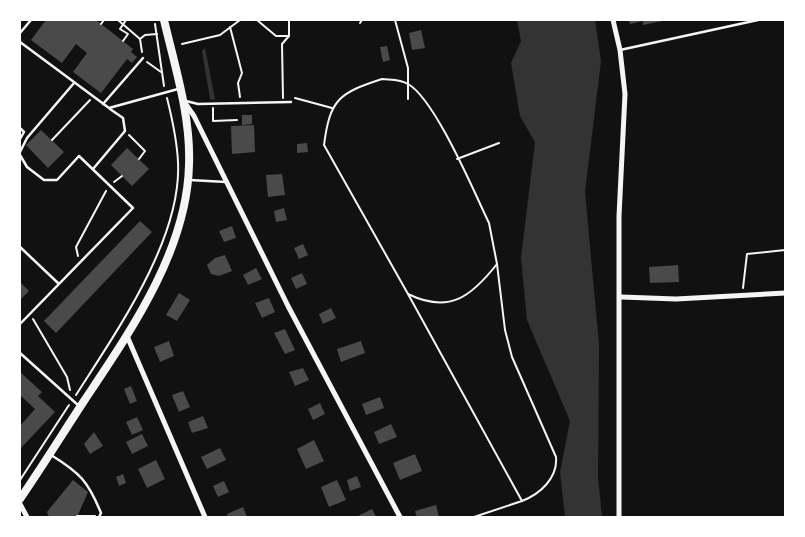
<svg xmlns="http://www.w3.org/2000/svg" width="805" height="537" viewBox="0 0 805 537" font-family="'Golos Text',sans-serif">
  <rect width="100%" height="100%" fill="#111"/>
  <!-- water -->
  <g fill="#333">
    <path d="M517 20H595L601 61 585 192 599 344 598 477 602 517H565L560 472 570 421 527 320 521 258 535 142 520 116 511 63 521 41Z"/>
    <path d="M205 48 215 99 213 100 210 99 202 51Z"/>
  </g>
  <!-- building -->
  <g fill="#4a4a4a">
    <path d="M46 20H96L133 49 131 52 137 57 132 63 127 59 101 93 73 72 87 53 76 44 62 63 31 40Z"/>
    <path d="M629 20H661L662 21 643 25V21L630 24Z"/>
    <path d="M421 30 425 48 412 50 409 33Z"/>
    <path d="M387 46 390 60 383 62 380 47Z"/>
    <path d="M242 115H252V124L242 125Z"/>
    <path d="M254 125 255 152 232 154 231 126Z"/>
    <path d="M41 130 64 152 48 168 26 145Z"/>
    <path d="M307 143 308 152 297 153V144Z"/>
    <path d="M127 148 149 169 132 186 111 165Z"/>
    <path d="M282 174 285 195 268 197 266 175Z"/>
    <path d="M284 208 287 220 276 222 274 211Z"/>
    <path d="M140 221 152 232 56 333 44 321Z"/>
    <path d="M232 226 236 238 224 242 219 231Z"/>
    <path d="M303 244 308 255 299 259 294 248Z"/>
    <path d="M225 255 232 271 219 276 211 274 207 265 215 258Z"/>
    <path d="M678 265 679 282 650 283 649 267Z"/>
    <path d="M256 268 262 279 248 285 243 275Z"/>
    <path d="M302 273 307 284 296 289 291 278Z"/>
    <path d="M20 282 29 291 20 300Z"/>
    <path d="M179 293 190 300 177 321 166 315Z"/>
    <path d="M269 298 275 312 262 318 255 303Z"/>
    <path d="M331 308 336 318 323 324 319 314Z"/>
    <path d="M285 329 295 350 285 354 274 333Z"/>
    <path d="M169 341 174 356 160 362 154 347Z"/>
    <path d="M361 341 365 353 341 362 337 349Z"/>
    <path d="M303 368 309 380 295 386 289 372Z"/>
    <path d="M20 372 42 392 38 396 55 412 20 449V426L35 409 20 395Z"/>
    <path d="M131 386 137 401 130 404 124 389Z"/>
    <path d="M183 391 190 407 179 412 172 395Z"/>
    <path d="M380 397 384 408 366 415 362 404Z"/>
    <path d="M320 403 325 414 313 420 308 409Z"/>
    <path d="M203 416 208 428 192 433 188 422Z"/>
    <path d="M137 417 143 430 132 435 126 422Z"/>
    <path d="M391 424 397 437 379 444 374 432Z"/>
    <path d="M94 432 103 446 90 454 84 444Z"/>
    <path d="M142 434 148 446 132 454 126 442Z"/>
    <path d="M314 440 324 461 306 469 297 449Z"/>
    <path d="M220 448 226 460 207 469 201 457Z"/>
    <path d="M415 454 422 471 400 480 393 463Z"/>
    <path d="M156 460 165 479 147 488 138 469Z"/>
    <path d="M123 474 126 483 119 486 116 477Z"/>
    <path d="M357 476 361 487 350 491 347 480Z"/>
    <path d="M73 480 88 492 77 517H49L47 512Z"/>
    <path d="M337 480 346 500 329 507 321 487Z"/>
    <path d="M224 481 229 492 218 497 213 486Z"/>
    <path d="M436 505 439 517H417L415 511Z"/>
    <path d="M243 507 247 517H228L227 514Z"/>
    <path d="M372 509 376 517H356Z"/>
  </g>
  <g fill="none" stroke-linecap="round" stroke-linejoin="round">
    <!-- path -->
    <g stroke="#f5f5f5" stroke-width="2">
      <path d="M118 20 140 39 142 52"/>
      <path d="M257 20 276 36H289"/>
      <path d="M395 20 408 68V99"/>
      <path d="M360 23 362 20"/>
      <path d="M101 24 104 20"/>
      <path d="M155 24 164 86"/>
      <path d="M230 27 242 73 238 83 240 97"/>
      <path d="M140 39 145 35 157 34"/>
      <path d="M123 41 128 34 120 29 126 20"/>
      <path d="M182 44 220 35 240 20"/>
      <path d="M147 62 161 72"/>
      <path d="M382 79C391 80 400 79 408 84 435 99 474 192 489 223L497 264C471 297 449 314 408 294L324 145C330 99 339 93 382 79Z"/>
      <path d="M283 98 282 44 289 36V20"/>
      <path d="M295 98 332 108"/>
      <path d="M213 108V121L237 120"/>
      <path d="M129 135 145 151 139 159"/>
      <path d="M52 140 90 100"/>
      <path d="M457 159 499 143"/>
      <path d="M114 182 122 176"/>
      <path d="M78 256 76 247 106 191"/>
      <path d="M743 288 747 254 785 250"/>
      <path d="M408 294 522 501C540 494 558 478 556 457L512 357 505 330 497 264"/>
      <path d="M33 319 67 377 70 390"/>
      <path d="M76 395C116 332 182 239 178 162 177 141 172 118 167 98"/>
      <path d="M20 480 69 405"/>
      <path d="M77 516H95"/>
      <path d="M474 517 522 501"/>
    </g>
    <!-- service -->
    <g stroke="#f5f5f5" stroke-width="2.5">
      <path d="M20 33 31 20"/>
      <path d="M20 42 109 108 178 89"/>
      <path d="M620 50 758 20"/>
      <path d="M186 101 198 104 291 102"/>
      <path d="M103 104 143 58"/>
      <path d="M20 128 24 132 20 139"/>
      <path d="M20 152 27 138 74 83"/>
      <path d="M20 155 27 167 44 180H57L79 156 133 208 20 324"/>
      <path d="M93 169 125 131 123 118 110 109"/>
      <path d="M190 180 226 182"/>
      <path d="M20 247 58 283"/>
      <path d="M20 353 79 406"/>
      <path d="M51 455C80 473 88 481 101 513L99 517"/>
    </g>
    <!-- minor -->
    <g stroke="#f5f5f5" stroke-width="5">
      <path d="M613 20 620 50 625 94 619 216V517"/>
      <path d="M185 103 194 116 288 306 400 517"/>
      <path d="M621 297 676 299 785 293"/>
      <path d="M127 336 205 517"/>
      <path d="M20 504 27 517"/>
    </g>
    <!-- secondary -->
    <path stroke="#f5f5f5" stroke-width="8" d="M20 499C42 467 63 433 84 401 130 332 187 251 189 165 191 117 175 67 164 20"/>
  </g>
  <!-- border -->
  <rect width="805" height="537" fill="none" stroke="#ffffff" stroke-width="42"/>
</svg>
